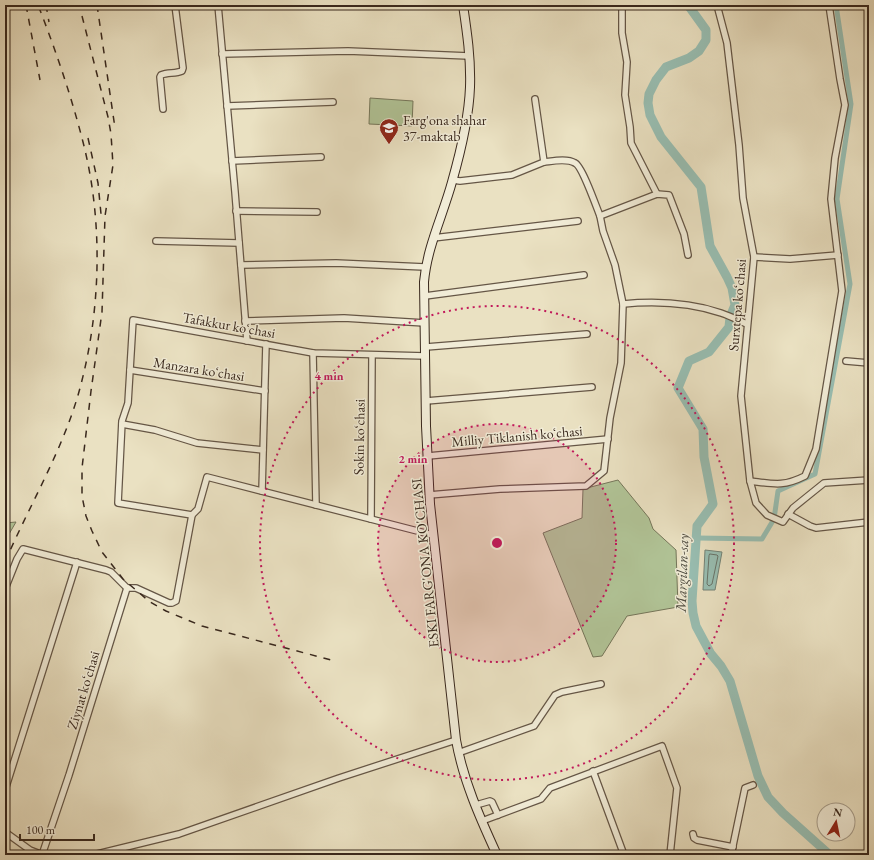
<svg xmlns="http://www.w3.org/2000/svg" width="874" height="860" viewBox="0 0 874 860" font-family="'EB Garamond',serif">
  <rect width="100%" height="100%" fill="#eae1c2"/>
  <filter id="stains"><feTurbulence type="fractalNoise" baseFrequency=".005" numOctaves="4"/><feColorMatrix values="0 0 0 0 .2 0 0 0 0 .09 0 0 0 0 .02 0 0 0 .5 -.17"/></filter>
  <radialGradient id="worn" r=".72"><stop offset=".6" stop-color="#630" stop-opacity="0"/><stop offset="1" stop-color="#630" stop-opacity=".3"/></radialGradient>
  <!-- green -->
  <g fill="#b1c497" stroke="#75765a">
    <path d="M370 98 413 101 412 126 369 124Z"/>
    <path d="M618 480 649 518 653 529 676 550 678 607 627 616 602 656 593 657 543 533 582 518 583 489Z"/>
    <path d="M16 522 5 541V523Z"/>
  </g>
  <!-- water -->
  <path fill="#98beb2" stroke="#728276" d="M705 550 722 552 715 590H703Z"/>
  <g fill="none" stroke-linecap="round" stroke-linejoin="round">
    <!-- shore -->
    <path stroke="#687368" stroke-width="1" d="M710 554 717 555 718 556 712 584 709 586 707 584 709 556Z"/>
    <!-- canal -->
    <path stroke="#98beb2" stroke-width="5" d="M697 538 762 539 774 519 778 491 815 474 850 284 837 199 851 104 836 5"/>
    <!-- river -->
    <path stroke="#98beb2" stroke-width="9" d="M688 5 706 30V40L699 51 689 58 666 67 656 80 649 94 648 103 650 115 661 137 701 187 710 246 727 277 732 288 735 305 730 317 729 327 709 352 689 361 678 388 703 429 704 457 713 504 697 526 692 601 693 613 696 626 711 654 721 666 730 681 758 776 768 797 783 813 830 855"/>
    <!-- street casing -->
    <g stroke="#655646" stroke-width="8">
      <g id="street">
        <path d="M218 5 235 192 247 341"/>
        <path d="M622 5V33L627 62 625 95 630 127 631 143 657 194"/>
        <path d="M717 5 727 43 739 145 743 198 754 257 741 396 750 481 756 503 767 515 783 522 793 508 824 483 869 480"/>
        <path d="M222 54 348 51 469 56"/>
        <path d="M227 106 333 102"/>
        <path d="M163 109 160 77 161 75C168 72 175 74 182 71L183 68 175 5"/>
        <path d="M232 161 321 157"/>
        <path d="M544 162C553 161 567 158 575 163 582 166 596 206 600 216L657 194 669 195 684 234 688 255"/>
        <path d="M453 180 460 181 512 175 544 162 535 99"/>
        <path d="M236 211 317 212"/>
        <path d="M433 238 578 221"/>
        <path d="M156 241 239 243"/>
        <path d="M754 257 790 259 838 255"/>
        <path d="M241 265 336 263 425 267"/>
        <path d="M425 296 584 275"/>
        <path d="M623 304C655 301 691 303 721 313 730 316 738 320 747 324"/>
        <path d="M245 321 344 318 425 323"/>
        <path d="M426 347 587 334"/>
        <path d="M313 353 316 505"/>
        <path d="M426 356 313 353 133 320 128 403 122 421 118 503 192 515 198 509 207 477 433 535"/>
        <path d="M846 361 869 363"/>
        <path d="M130 370 265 391"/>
        <path d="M426 401 592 387"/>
        <path d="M122 424 155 430 197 443 263 450"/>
        <path d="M428 456 608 439"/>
        <path d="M750 481C774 484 783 487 805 476L816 449 842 291 831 199 835 158 845 105 840 79 829 5"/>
        <path d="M262 491 266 344"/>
        <path d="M429 495 500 489 586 486 604 471 610 418 621 363 623 304 615 265 603 231 600 216"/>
        <path d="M788 514 810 526 816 528 869 522"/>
        <path d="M371 519 372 355"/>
        <path d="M127 588H136L169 603H172L176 601 192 515"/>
        <path d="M5 589 17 559 23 549 106 570 111 572 127 588"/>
        <path d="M458 753 534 726 555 695 562 692 601 684"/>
        <path d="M593 771 624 855"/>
        <path d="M5 790 77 562"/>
        <path d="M476 805 490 801 492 802 498 815"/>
        <path d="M482 821 541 799 550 788 662 746 677 788 670 855"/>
        <path d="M5 832 30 850 43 855"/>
        <path d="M693 834 694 838 697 840 733 847"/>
        <path d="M42 855 69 775 127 588"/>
        <path d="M93 855 179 834 339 778 456 740"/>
        <path d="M731 855 745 788 753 785"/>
      </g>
    </g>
    <!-- secondary casing -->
    <g stroke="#39281d" stroke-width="10">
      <path id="secondary" d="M463 5C467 32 471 59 470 87 469 116 460 154 452 182 443 215 427 247 424 282L426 426 430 504 456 740C463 780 480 818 497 855"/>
    </g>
    <!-- street -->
    <use href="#street" stroke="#f1ecd7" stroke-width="5.5"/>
    <!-- secondary -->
    <use href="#secondary" stroke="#f1ecd7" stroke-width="8"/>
    <!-- rail -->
    <g stroke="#39281d" stroke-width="1.5" stroke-dasharray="7 7" stroke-linecap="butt">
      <path d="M26 5 40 80"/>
      <path d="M46 5 49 22"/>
      <path d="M97 5 115 128"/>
      <path d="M82 16 108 117 111 134 113 165 105 216 102 312 91 391 82 468V496L86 516 92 531 102 552 123 579 150 602 166 611 202 626 335 661"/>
      <path d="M88 138 98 183 101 214"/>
      <path d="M5 562C30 504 64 448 80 388 101 310 103 223 84 146 72 98 56 51 38 5"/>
    </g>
  </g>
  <!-- distance rings -->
  <circle cx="497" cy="543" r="119" fill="#c2185b" fill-opacity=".12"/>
  <g fill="none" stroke="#c2185b" stroke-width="2" stroke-dasharray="2 4">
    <circle cx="497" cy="543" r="119"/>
    <circle cx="497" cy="543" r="237"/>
  </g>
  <!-- icons -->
  <defs>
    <g id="school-pin" transform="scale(1)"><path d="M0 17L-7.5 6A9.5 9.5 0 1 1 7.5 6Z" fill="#8f2418" stroke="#f1ecd7"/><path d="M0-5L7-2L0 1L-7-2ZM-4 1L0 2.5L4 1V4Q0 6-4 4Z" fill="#fff"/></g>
  </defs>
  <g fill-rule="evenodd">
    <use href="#school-pin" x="389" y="128"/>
  </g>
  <g text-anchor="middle" stroke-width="3" stroke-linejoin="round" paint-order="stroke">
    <!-- poi labels -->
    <g font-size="14" fill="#39281d" stroke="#f1ecd7" text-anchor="start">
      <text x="403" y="125">Farg'ona shahar<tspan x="403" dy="16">37-maktab</tspan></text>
    </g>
    <!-- street labels -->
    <g font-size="14" fill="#39281d" stroke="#f1ecd7">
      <text transform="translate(737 305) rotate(-85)" y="5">Surxtepa koʻchasi</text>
      <text transform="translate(229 325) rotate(10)" y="5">Tafakkur koʻchasi</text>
      <text transform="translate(199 369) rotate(9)" y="5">Manzara koʻchasi</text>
      <text transform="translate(517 436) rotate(-5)" y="5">Milliy Tiklanish koʻchasi</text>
      <text transform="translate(359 437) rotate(-89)" y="5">Sokin koʻchasi</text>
      <text transform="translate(425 563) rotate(-96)" y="5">ESKI FARG'ONA KO'CHASI</text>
      <text transform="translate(83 690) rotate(-73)" y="5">Ziynat koʻchasi</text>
    </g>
    <!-- water labels -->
    <g font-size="15" font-style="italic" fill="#514e42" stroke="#f1ecd7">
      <text transform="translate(682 573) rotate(-88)" y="5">Margilan-say</text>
    </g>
  </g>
  <circle cx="497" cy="543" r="6" fill="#c2185b" stroke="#f1ecd7" stroke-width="2"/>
  <g font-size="12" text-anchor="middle" font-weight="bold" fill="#c2185b" stroke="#f1ecd7" stroke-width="3" stroke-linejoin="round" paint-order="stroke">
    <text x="329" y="380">4 min</text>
    <text x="413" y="463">2 min</text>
  </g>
  <!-- margin -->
  <rect width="874" height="860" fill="none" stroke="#eae1c2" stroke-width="20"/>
  <rect x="6" y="6" width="862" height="848" fill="none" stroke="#39281d" stroke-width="2"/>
  <rect x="10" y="10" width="854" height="840" fill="none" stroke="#39281d"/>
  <!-- north arrow -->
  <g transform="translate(836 822) rotate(10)"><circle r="19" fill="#f1ecd7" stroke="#a79e8d"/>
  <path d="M0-3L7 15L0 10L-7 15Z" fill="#8f2418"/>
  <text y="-6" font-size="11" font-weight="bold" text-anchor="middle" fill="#39281d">N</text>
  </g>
  <!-- scale -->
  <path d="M20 834v6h74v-6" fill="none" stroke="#39281d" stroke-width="2"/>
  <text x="26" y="834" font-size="12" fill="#39281d" stroke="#f1ecd7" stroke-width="3" paint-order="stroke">100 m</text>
  <rect width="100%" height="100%" filter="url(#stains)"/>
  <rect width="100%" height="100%" fill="url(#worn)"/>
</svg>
